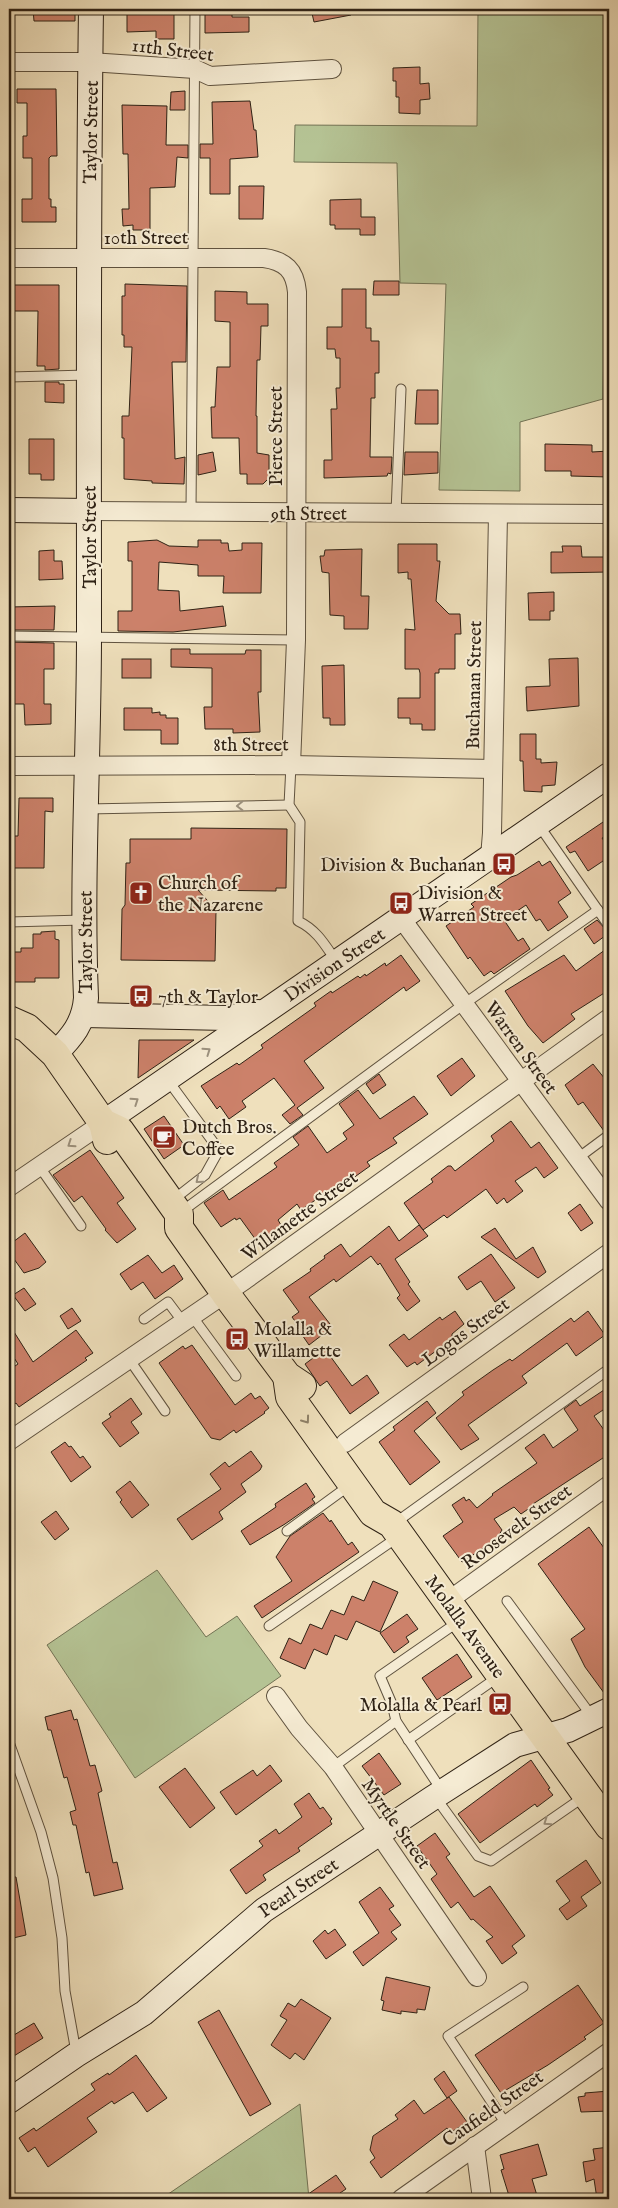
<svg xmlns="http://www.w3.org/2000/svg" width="618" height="2208" viewBox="0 0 618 2208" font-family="'IM FELL English',serif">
  <rect width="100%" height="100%" fill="#efe0bc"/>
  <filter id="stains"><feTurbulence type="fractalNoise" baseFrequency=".004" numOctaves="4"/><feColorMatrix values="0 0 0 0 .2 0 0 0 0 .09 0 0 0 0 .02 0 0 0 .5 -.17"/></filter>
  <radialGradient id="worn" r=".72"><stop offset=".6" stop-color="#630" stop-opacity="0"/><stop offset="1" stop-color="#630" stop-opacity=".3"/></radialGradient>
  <!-- green -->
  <g fill="#b5c394" stroke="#727254">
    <path d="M478 9H605L606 44H609V285H605L603 399 520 422V491L439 490 446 284 400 283 397 163 294 162 295 125 477 126Z"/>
    <path d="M157 1570 206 1637 237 1616 281 1676 135 1778 47 1645Z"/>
    <path d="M300 2104 309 2199H161Z"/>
  </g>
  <!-- building -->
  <g fill="#cc816a" stroke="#2f2215">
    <path d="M33 9H75V21H34Z"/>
    <path d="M127 9H174V39H156V31L127 32Z"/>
    <path d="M205 9H232V17H249V32L205 33Z"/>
    <path d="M311 9H350L351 15 314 22Z"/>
    <path d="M420 67V84L429 83 430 99 420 100V114L399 113V97H396V81H393V68Z"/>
    <path d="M17 89H56L57 156H51L49 158V199H51V207H56V222H22V199H32V158H23V136H27V103H17Z"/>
    <path d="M185 91V110H170L171 92Z"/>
    <path d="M250 101 254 130H256L258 157 230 159V194H210V158H200V144H213L212 102Z"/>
    <path d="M122 105 167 106 166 145H188V158L177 157 175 187 150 188V230H133V225L123 226 122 209H129L128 154H123Z"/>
    <path d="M239 186H264L263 219H239Z"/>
    <path d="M361 199V217H375V235H360V229H335V225H330V200Z"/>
    <path d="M374 281H399V295H373Z"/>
    <path d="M125 284 187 286 186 362H172L175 459 185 457 184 484 152 483V481L124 479V438H122V416H129L132 347H124V335H122V296H125Z"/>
    <path d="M9 285H59V369L45 370V366H37L38 311H9Z"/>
    <path d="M342 289H366V328H371V341H379V373H375V398H371L370 457H392L391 474 388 473 387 476 324 478V460H332L331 409H337L336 388H340V358H336L335 349H327V327H342Z"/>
    <path d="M215 291 247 292V304H268V326H261L260 360H257L256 416H257V453L269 455V478L263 484H247V474H240L239 438H212L211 407H215L217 367H230V322L215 321Z"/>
    <path d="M45 382H59V384H64V403L45 402Z"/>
    <path d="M417 390H438V424H415Z"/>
    <path d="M29 439H54V480H41V474H29Z"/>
    <path d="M545 444 592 445V452L609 451V477L571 476V471H545Z"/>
    <path d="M213 452 216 471 198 475V455Z"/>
    <path d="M405 452H438V473L404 475Z"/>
    <path d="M157 540 169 546 198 547V540H221V543H228L229 551 242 550V543H262L261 593H223L224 576H198V565L159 562 158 590 179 591 180 611 223 606 226 626 173 632 118 631V611H132V561H128V542Z"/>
    <path d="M398 544H437V561H440L436 601 449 614H460L461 634H455V669H439V673H435V730H422V724H410V718H398V698H420V673L419 669H405V629L415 630 411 579H408V572L398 573Z"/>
    <path d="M562 546H581L582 557H609V572L551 573V552H563Z"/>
    <path d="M362 549 361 596H369L368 629H344V616L330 615 329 573 322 572 320 556H324L325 550Z"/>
    <path d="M54 550V561H62L63 579 39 580V551Z"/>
    <path d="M554 592V611H550V620H529L528 593Z"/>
    <path d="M55 606 54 630H9V607Z"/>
    <path d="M9 642 54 643V669H44V704H51V724L25 725 24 704H9Z"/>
    <path d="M171 649H190V654H245L246 650H261V692H258L260 732 233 733V729H205L204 707H212V668L171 667Z"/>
    <path d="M578 658 579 706 527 711 526 687 550 686 549 659Z"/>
    <rect x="122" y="659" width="29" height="19"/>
    <path d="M344 665 345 725H330V718H323L322 666Z"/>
    <path d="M124 708H152V713L160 712V715H166V718H178V744H161V730H124Z"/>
    <path d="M520 734H536V759H541V763L557 762 555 785 542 786V792L524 791 523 761H520Z"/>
    <path d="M19 798H53V812L45 811 44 868H9V836H18Z"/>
    <path d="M609 818V835L602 838 609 848V857L588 871 575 851 570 853 566 847Z"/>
    <path d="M191 828 287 829 286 888H276V891L198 890 216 910 215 961 121 960 122 909 125 905 126 863H130V839H191Z"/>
    <path d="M539 861 542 866 550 861 571 893 558 902 568 917 548 931 540 919 536 921 526 905 504 920 518 941 523 938 530 949 494 974 491 971 484 976 470 957 468 959 446 926 474 907 471 904 511 877 517 875Z"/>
    <path d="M597 920 609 933 594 944 584 929Z"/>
    <path d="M55 931V939L59 940V978H35V982H9V952H21V948H33V934H41V932Z"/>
    <path d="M609 947V990L571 1014 575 1019 543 1043 528 1026 505 991 564 955 576 971Z"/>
    <path d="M401 955 420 981 406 991 404 987 304 1061 324 1088 297 1108 303 1115 290 1124 282 1115 295 1105 274 1078 242 1101 246 1107 229 1119 220 1106 217 1109 201 1086 237 1063 239 1065 263 1048 261 1045 316 1006 314 1003 331 991 332 993 358 976 360 978 365 974 366 976 385 963 386 966Z"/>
    <path d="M139 1040H194L138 1078Z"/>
    <path d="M462 1058 475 1076 451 1096 437 1076Z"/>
    <path d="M593 1064 609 1084V1129L604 1131 583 1102 578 1105 565 1085Z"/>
    <path d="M379 1074 386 1085 373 1094 366 1084Z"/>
    <path d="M358 1090 380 1119 414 1096 428 1114 393 1138 397 1143 367 1162 370 1166 349 1181 329 1194 327 1192 301 1210 297 1204 278 1220 284 1230 261 1247 240 1218 236 1220 235 1218 221 1227 204 1203 223 1190 229 1200 277 1167 274 1163 299 1145 293 1137 308 1126 327 1153 347 1139 343 1133 354 1125 339 1104Z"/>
    <path d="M164 1116 184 1145 164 1159 144 1129Z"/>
    <path d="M511 1121 531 1148 539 1142 558 1168 544 1178 536 1167 515 1181 523 1191 507 1203 504 1198 497 1204 486 1189 447 1218 444 1215 423 1230 404 1203 433 1182 431 1179 448 1166H451L455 1171 494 1141 491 1136Z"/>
    <path d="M90 1150 124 1198 117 1203 136 1229 117 1243 105 1230 106 1229 82 1196 74 1202 53 1175Z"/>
    <path d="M580 1204 593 1223 581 1231 568 1213Z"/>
    <path d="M419 1225 428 1236 395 1259 410 1282 408 1284 420 1301 407 1311 397 1298 400 1295 380 1263 378 1265 371 1256 336 1282 334 1279 309 1297 330 1324 323 1329 326 1332 309 1345 298 1329 300 1328 292 1317 299 1312 283 1290 311 1271 310 1269 325 1258 324 1256 341 1244 350 1257 389 1226 399 1241Z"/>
    <path d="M495 1228 516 1259 533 1247 546 1272 538 1278 481 1237Z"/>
    <path d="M25 1233 46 1262 39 1268 24 1273 9 1252V1245Z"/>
    <path d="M491 1254 515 1288 495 1302 481 1281 467 1290 458 1277Z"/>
    <path d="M148 1255 162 1273 174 1265 183 1279 155 1299 143 1282 131 1290 120 1274Z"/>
    <path d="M24 1288 36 1304 25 1311 13 1295Z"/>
    <path d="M72 1308 81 1321 68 1329 60 1316Z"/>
    <path d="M455 1311 464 1324 452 1334V1339L417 1365 415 1362 407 1367 389 1345 404 1334 409 1340 440 1317 442 1320Z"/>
    <path d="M588 1311 605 1335 576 1356 567 1343 522 1376 527 1383 468 1425 479 1439 461 1450 436 1418 464 1395 462 1392 493 1370 510 1359 512 1361 571 1318 574 1322Z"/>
    <path d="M9 1324 33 1362 76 1330 93 1353 85 1358 87 1360 19 1407 16 1403 9 1408V1370L18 1364 9 1350Z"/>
    <path d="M192 1345 235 1405 251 1393 255 1399 260 1396 269 1408 264 1412 265 1413 236 1433 234 1430 220 1440 211 1438 159 1363 183 1346 185 1349Z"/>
    <path d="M325 1349 352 1386 367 1375 379 1393 350 1414 327 1381 320 1386 305 1364Z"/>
    <path d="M604 1390 609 1398V1406L594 1416 609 1437V1454L533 1504 534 1505 521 1514 514 1507 494 1519 502 1530 496 1540 462 1562 443 1536 463 1522 452 1505 464 1497 466 1501 469 1499 477 1508 493 1495 492 1494 537 1463 525 1448 544 1434 553 1448 578 1430 564 1409 576 1400 580 1406Z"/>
    <path d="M131 1398 142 1414 131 1422 139 1433 120 1447 102 1423 111 1417 109 1414Z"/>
    <path d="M427 1401 436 1413 414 1431 440 1462 410 1485 379 1442 395 1430 393 1427Z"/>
    <path d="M65 1442 69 1447 71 1446 80 1458 83 1456 91 1467 71 1482 51 1452Z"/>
    <path d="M251 1451 262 1466 260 1470 241 1484 246 1492 219 1512 223 1519 192 1540 177 1519 221 1489 210 1474 225 1462 229 1467Z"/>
    <path d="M130 1481 149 1505 132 1518 120 1502 122 1500 116 1492Z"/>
    <path d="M306 1483 315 1497 312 1499 315 1503 285 1524 250 1545 241 1531 276 1507 275 1504Z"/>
    <path d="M56 1511 69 1529 55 1540 41 1522Z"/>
    <path d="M323 1513 330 1522 331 1520 348 1545 352 1542 359 1552 262 1618 254 1606 292 1581 276 1557 290 1536Z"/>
    <path d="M589 1527 609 1555V1696L607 1697 585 1667 571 1639 585 1629 538 1564Z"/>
    <path d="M373 1581 398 1592 380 1632 356 1621 347 1640 335 1635 327 1655 314 1649 305 1669 280 1658 289 1638 301 1644 310 1624 322 1629 331 1610 344 1615 352 1596 364 1601Z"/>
    <path d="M407 1614 418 1629 406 1637 409 1642 394 1653 380 1633Z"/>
    <path d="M457 1654 472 1677 437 1700 422 1678Z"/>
    <path d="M71 1710 74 1720 77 1719 90 1766 95 1765 102 1791 98 1793 113 1863 117 1862 123 1889 94 1896 89 1872 86 1873 76 1825H73L70 1812 76 1810 67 1777 64 1778 51 1730H48L45 1717Z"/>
    <path d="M379 1753 401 1784 384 1795 362 1766Z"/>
    <path d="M531 1760 550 1788 548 1789 553 1795 537 1807 535 1804 480 1843 458 1814Z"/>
    <path d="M270 1765 282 1781 236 1815 220 1792 253 1770 257 1776Z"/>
    <path d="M185 1768 215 1808 190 1828 159 1787Z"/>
    <path d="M309 1793 320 1809 323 1807 332 1819 330 1821 332 1824 298 1848 300 1851 263 1875 266 1880 246 1894 230 1870 263 1846 259 1841 276 1829 279 1834 302 1817 294 1804Z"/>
    <path d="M435 1833 450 1854 446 1857 474 1897 490 1886 525 1936 512 1946 517 1953 502 1964 486 1941 493 1937 473 1919 471 1920 458 1902 451 1908 431 1879 437 1874 417 1846Z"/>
    <path d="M586 1860 601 1883 581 1897 587 1906 567 1920 559 1909 570 1901 556 1881Z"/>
    <path d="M9 1877H16L26 1935 9 1939Z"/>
    <path d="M380 1887 394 1906 389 1909 401 1925 391 1932 397 1939 363 1966 353 1952 379 1933 359 1902Z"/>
    <path d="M335 1929 346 1945 326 1959 313 1941 325 1930 328 1934Z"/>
    <path d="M386 1977 430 1987 425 2010 417 2009V2013L401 2011V2014L382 2010 384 2001 381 2000Z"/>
    <path d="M578 1985 604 2023 584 2037 586 2039 548 2065 501 2093 475 2055Z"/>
    <path d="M301 1999 331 2018 304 2060 295 2053 290 2059 271 2045 287 2020 280 2016 288 2003 295 2007Z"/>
    <path d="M219 2010 271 2104 250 2116 198 2022Z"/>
    <path d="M34 2023 43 2038 9 2059V2038Z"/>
    <path d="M136 2055 167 2098 147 2112 133 2092 114 2104 112 2101 87 2118 97 2132 48 2167 35 2147 28 2152 19 2138 34 2128 36 2131 95 2090 91 2084 108 2073 109 2075Z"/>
    <path d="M444 2071 457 2091 447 2098 434 2079Z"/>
    <path d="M609 2091V2111L581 2112 578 2097 585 2096V2093Z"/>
    <path d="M449 2097 467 2122 450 2133 447 2128 381 2178 370 2162 375 2158 370 2150 373 2136 398 2119 395 2115 414 2100 424 2114Z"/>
    <path d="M538 2144 547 2175 532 2179 538 2199H510L501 2170 504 2169 500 2155Z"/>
    <path d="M609 2147V2199H597L594 2179 586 2182 583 2162 595 2160 593 2149Z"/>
    <path d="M336 2175 346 2189 340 2193 344 2199H301Z"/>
  </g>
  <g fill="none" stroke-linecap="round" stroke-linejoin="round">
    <!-- lane casing -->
    <g stroke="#5f523f" stroke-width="11">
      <g id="lane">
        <path d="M9 377 88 375"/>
        <path d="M191 512 195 9"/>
        <path d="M396 513 401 389"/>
        <path d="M9 636 296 640"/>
        <path d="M291 765 289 805 300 822 298 921C317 930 325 945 336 961"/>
        <path d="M87 809 289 805"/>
        <path d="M538 824 609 926"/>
        <path d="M9 922 83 920"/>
        <path d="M167 1079 219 1150 205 1175 173 1200"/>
        <path d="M578 1158 609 1135"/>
        <path d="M39 1166 81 1226"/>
        <path d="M181 1212 464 1004 598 910"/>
        <path d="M192 1316 236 1376"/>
        <path d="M144 1319 168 1302 183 1322"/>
        <path d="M129 1359 165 1411"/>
        <path d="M395 1523 609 1369"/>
        <path d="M287 1531 350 1485"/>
        <path d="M507 1601 593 1718"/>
        <path d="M269 1626 398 1537"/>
        <path d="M408 1740 498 1677"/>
        <path d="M9 1742 41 1832 53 1878 62 1938 65 1991 76 2052"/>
        <path d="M333 1767 396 1721"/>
        <path d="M442 1791 396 1721 392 1704 380 1676 458 1622"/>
        <path d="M436 1798 478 1856 491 1861 585 1796"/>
        <path d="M506 2124 448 2036 523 1987"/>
      </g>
    </g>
    <!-- street casing -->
    <g stroke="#5f523f" stroke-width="20">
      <g id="street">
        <path d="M9 62H90L195 69 210 76 332 69"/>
        <path d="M9 258H264C285 261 295 270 297 292L296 640 291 765"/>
        <path d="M89 511 609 514"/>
        <path d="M9 766 291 765 493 769"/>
        <path d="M490 857 492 833 498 514"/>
        <path d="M401 918 609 1201"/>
        <path d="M9 1187 103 1123"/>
        <path d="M9 1441 245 1280 609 1018"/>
        <path d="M345 1443 609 1253"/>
        <path d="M448 1601 609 1485"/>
        <path d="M276 1696 299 1728 333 1767 477 1977"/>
        <path d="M475 2146 482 2199"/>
        <path d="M401 2199 609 2052"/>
      </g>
    </g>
    <!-- secondary casing -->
    <g stroke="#2f2215" stroke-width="26">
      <g id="secondary">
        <path d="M9 510 89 511"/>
        <path d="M84 1015 227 1018 258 1012"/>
        <path d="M55 1054C72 1037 84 1023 86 998 81 877 89 756 89 635 89 426 88 218 91 9"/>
        <path d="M103 1123 609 775"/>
        <path d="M9 2101 76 2055 144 2013 264 1910 431 1799 515 1745 568 1730 609 1710"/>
      </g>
    </g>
    <!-- primary casing -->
    <g stroke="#2f2215" stroke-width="30">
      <g id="primary">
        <path d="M9 1020 27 1028 55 1054 103 1123 107 1140"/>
        <path d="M103 1123 120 1131 179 1214V1228L225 1293 287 1376 302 1386"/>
        <path d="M287 1376 290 1397 373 1513 392 1524 609 1826"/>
      </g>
    </g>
    <!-- lane -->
    <use href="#lane" stroke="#f5ebd3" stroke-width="9"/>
    <!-- street -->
    <use href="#street" stroke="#f5ebd3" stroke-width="18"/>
    <!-- secondary -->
    <use href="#secondary" stroke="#f5ebd3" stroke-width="24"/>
    <!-- primary -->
    <use href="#primary" stroke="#efe0bc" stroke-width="28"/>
  </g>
  <!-- one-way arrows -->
  <defs><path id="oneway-chevron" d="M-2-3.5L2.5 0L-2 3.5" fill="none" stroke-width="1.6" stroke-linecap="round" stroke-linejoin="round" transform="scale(1.25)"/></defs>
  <g stroke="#9c917e">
    <use href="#oneway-chevron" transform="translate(240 806) rotate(179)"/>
    <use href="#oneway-chevron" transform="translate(207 1051) rotate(-35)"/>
    <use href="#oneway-chevron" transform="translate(135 1101) rotate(-34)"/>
    <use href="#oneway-chevron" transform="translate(71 1144) rotate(146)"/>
    <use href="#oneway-chevron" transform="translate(199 1180) rotate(140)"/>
    <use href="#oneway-chevron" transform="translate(547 1822) rotate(145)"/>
  </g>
  <use stroke="#8f8168" href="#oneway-chevron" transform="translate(306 1420) rotate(54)"/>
  <!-- icons -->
  <defs>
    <g id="bus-square" transform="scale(1.25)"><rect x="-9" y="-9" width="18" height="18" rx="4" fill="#8f2418" stroke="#f5ebd3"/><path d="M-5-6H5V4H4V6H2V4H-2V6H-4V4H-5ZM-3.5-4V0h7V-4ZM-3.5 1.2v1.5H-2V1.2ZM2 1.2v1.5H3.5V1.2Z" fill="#fff"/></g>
    <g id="church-square" transform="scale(1.25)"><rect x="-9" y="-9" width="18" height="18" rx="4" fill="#8f2418" stroke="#f5ebd3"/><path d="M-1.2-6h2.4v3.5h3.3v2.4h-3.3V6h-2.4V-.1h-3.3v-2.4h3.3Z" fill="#fff"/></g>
    <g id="cafe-square" transform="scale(1.25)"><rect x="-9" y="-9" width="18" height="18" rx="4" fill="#8f2418" stroke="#f5ebd3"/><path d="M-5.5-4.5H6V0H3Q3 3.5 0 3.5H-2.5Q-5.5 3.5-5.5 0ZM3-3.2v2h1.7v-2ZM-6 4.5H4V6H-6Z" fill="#fff"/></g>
  </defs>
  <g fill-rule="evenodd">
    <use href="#bus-square" x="504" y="864"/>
    <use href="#church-square" x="141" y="893"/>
    <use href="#bus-square" x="401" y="903"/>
    <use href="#bus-square" x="141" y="996"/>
    <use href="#cafe-square" x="164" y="1137"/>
    <use href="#bus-square" x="237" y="1339"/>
    <use href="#bus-square" x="500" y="1704"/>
  </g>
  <g text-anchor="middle" stroke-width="4" stroke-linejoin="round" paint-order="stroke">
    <!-- street labels -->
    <g font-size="19" fill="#2f2215" stroke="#f5ebd3">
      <text transform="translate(173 49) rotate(7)" y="7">11th Street</text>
      <text transform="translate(90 132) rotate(-89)" y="7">Taylor Street</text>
      <text x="146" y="244">10th Street</text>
      <text transform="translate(275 436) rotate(-90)" y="7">Pierce Street</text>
      <text x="309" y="520">9th Street</text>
      <text transform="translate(89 537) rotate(-90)" y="7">Taylor Street</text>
      <text transform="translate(473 685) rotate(-89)" y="7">Buchanan Street</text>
      <text x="251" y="751">8th Street</text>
      <text transform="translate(85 942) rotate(-90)" y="7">Taylor Street</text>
      <text transform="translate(334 964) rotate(-34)" y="7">Division Street</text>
      <text transform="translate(522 1047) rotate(54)" y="7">Warren Street</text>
      <text transform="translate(299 1215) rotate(-36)" y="7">Willamette Street</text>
      <text transform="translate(465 1331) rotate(-36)" y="7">Logus Street</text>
      <text transform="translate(516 1526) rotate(-36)" y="7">Roosevelt Street</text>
      <text transform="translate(466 1626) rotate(54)" y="7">Molalla Avenue</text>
      <text transform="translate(397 1823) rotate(55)" y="7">Myrtle Street</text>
      <text transform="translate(298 1887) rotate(-34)" y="7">Pearl Street</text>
      <text transform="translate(492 2108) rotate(-35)" y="7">Caufield Street</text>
    </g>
    <!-- poi labels -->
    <g font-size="19" fill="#2f2215" stroke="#f5ebd3" text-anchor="start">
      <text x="486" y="871" text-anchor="end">Division &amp; Buchanan</text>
      <text x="158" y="889">Church of<tspan x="158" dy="22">the Nazarene</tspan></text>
      <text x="418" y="899">Division &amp;<tspan x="418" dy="22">Warren Street</tspan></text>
      <text x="158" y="1003">7th &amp; Taylor</text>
      <text x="182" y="1133">Dutch Bros.<tspan x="182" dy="22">Coffee</tspan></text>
      <text x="254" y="1335">Molalla &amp;<tspan x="254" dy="22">Willamette</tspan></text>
      <text x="482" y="1711" text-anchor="end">Molalla &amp; Pearl</text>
    </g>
  </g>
  <!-- margin -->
  <rect width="618" height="2208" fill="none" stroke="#efe0bc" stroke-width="30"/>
  <rect x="10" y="10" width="598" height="2188" fill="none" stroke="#2f2215" stroke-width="2.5"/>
  <rect x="15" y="15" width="588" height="2178" fill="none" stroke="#2f2215"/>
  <rect width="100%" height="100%" filter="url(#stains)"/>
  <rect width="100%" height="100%" fill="url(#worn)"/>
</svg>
